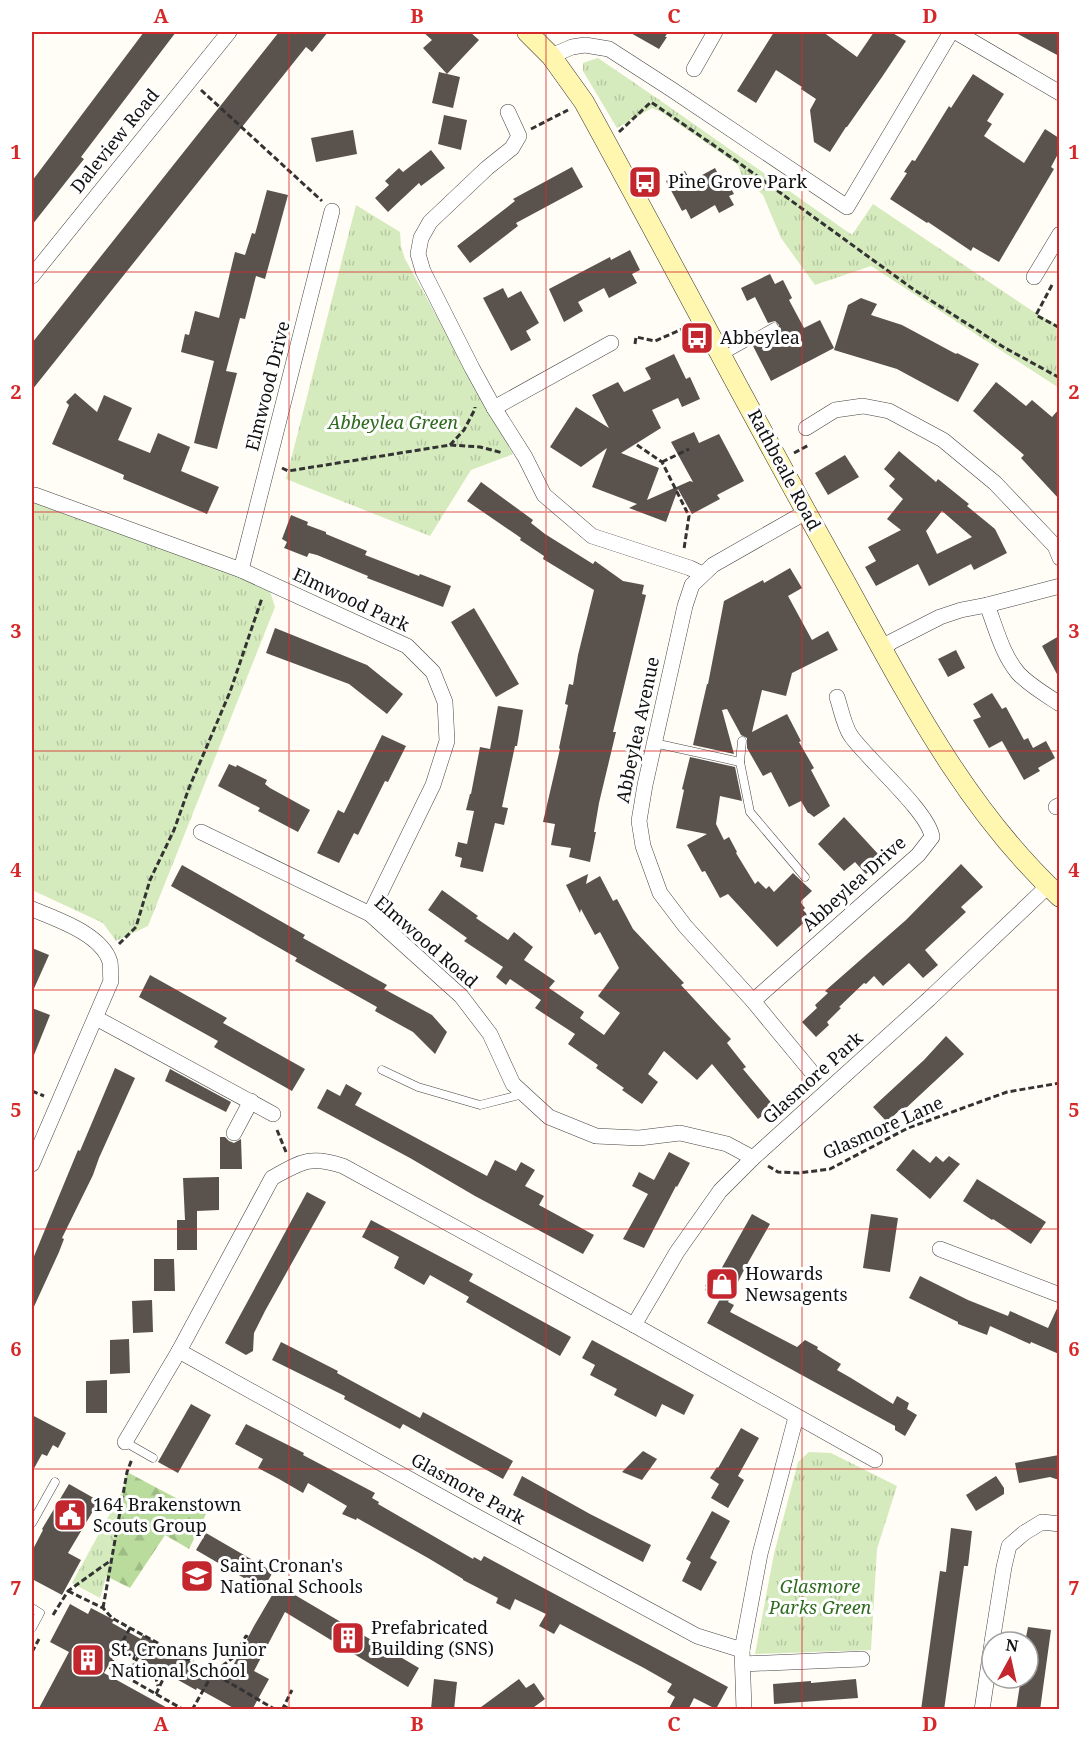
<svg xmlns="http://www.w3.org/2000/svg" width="1091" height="1741" viewBox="0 0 1091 1741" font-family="'Noto Serif',serif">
  <defs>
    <pattern id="grass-tufts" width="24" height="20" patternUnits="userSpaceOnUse" patternTransform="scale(1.5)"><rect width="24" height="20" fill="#d5ebbd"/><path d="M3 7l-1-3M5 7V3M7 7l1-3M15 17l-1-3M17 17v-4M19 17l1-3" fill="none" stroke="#b6c8a1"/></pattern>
    <pattern id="forest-firs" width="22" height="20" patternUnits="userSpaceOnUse" patternTransform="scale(1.5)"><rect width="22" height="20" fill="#b9dc9c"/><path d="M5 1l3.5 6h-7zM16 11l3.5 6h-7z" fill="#9ebc85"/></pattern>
  </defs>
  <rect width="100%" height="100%" fill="#fffdf5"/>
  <!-- grass -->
  <g fill="url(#grass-tufts)">
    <path d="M598 58 661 101 852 235 873 204 1031 310 1059 326V388L871 266 815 285 781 238 763 195 742 176 738 165 663 113 652 108 617 128 583 71V63Z"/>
    <path d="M356 205 400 232 401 246 405 259 513 454 471 470 430 536 286 479Z"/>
    <path d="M32 481 35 495 267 582 275 607 148 926 116 941 103 923 32 890Z"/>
    <path d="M809 1452 831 1453 897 1486 877 1549 871 1650 755 1654 774 1554 798 1462Z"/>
    <path d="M124 1488 111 1560 100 1598 72 1583Z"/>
  </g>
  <!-- forest -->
  <path fill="url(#forest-firs)" d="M127 1472 206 1514 189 1549 165 1535 130 1588 106 1576 111 1560Z"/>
  <!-- building -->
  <g fill="#5a524d" fill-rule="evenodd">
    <path d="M144 32H176L81 157 84 159 32 225V181Z"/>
    <path d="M279 32H328L312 52 306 47 32 390V343Z"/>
    <path d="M423 32H470L479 40 447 74 423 48 432 40Z"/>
    <path d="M629 32H668L665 37H667L659 49Z"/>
    <path d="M774 32H823L857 57 874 32H891L906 41 882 77 847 127H846L830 152 814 142 810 110 816 99 801 89 802 87 776 70 756 103 737 91Z"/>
    <path d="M1014 32H1059V56Z"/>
    <path d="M439 72 460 77 453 108 432 103Z"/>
    <path d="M973 74 1004 94 987 121 992 124 984 136 1024 163 1045 129 1059 138V152L1051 167 1054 169 999 262 973 247 971 251 928 222 927 223 890 199 907 173 904 172 912 160 915 161 949 106 951 108Z"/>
    <path d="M444 115 467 120 461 150 438 144Z"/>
    <path d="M353 130 357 154 316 162 311 138Z"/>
    <path d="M431 150 445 168 421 186 419 183 388 212 375 198 389 185 385 181 399 168 403 172Z"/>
    <path d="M572 167 583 187 516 223 518 226 470 263 457 246 515 201 513 199Z"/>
    <path d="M715 168 719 176 723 174 734 194 729 196 734 205 719 213 715 205 691 219 686 209 682 211 666 181 685 171 690 180H693Z"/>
    <path d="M267 190 288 195 265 279 256 276 245 319 240 318 226 371 237 373 217 449 194 443 214 361 181 352 185 334 189 335 195 311 219 318 235 252 245 255 252 233 255 234Z"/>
    <path d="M630 250 640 270 632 274 637 283 609 298 604 288 578 302 583 311 564 322 549 289 610 257 611 260Z"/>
    <path d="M770 274 775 284 783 280 792 298 789 300 804 328 820 320 834 348 771 381 753 346 777 332 779 330V325L775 321 768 323 755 297 747 301 741 288Z"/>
    <path d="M503 288 508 298 521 291 539 323 526 331 531 340 511 351 483 298Z"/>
    <path d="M861 298 877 304 871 315 902 325 956 354 957 353 979 364 958 402 897 369 834 350 848 305Z"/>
    <path d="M674 354 686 379 690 377 700 399 682 407 678 398 652 410 661 428 621 453 659 468 647 500 690 481 693 482 671 442 694 432 699 443 719 434 744 481 717 495 720 499 692 514 678 489 666 522 629 508 637 504 592 487 607 448 581 467 550 447 576 407 609 428 592 395 618 382 624 392 651 379 645 368Z"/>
    <path d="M996 382 1026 406 1032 400 1052 417 1059 409V499L1021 458 1024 455 973 411Z"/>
    <path d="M75 393 97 412 104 395 132 408 118 440 150 453 158 433 190 447 181 471 219 487 207 514 123 479 124 475 52 444 69 405 66 402Z"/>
    <path d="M899 451 936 482 938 479 969 504 967 506 995 529 1007 553 974 570 971 564 929 586 918 564 876 586 865 567 876 561 868 547 901 530 887 519 903 499 889 486 895 479 884 469ZM942 511 972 537 937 554 926 531Z"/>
    <path d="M845 455 859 477 828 495 815 473Z"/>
    <path d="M481 482 533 520 531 523 545 534 593 564 595 561 623 581 644 585 642 594 646 595 613 732H616L599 803 594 832H596L590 862 569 857 571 848 551 845 555 824 543 822 560 749 559 748 568 705 565 704 569 684 573 685 578 655 594 590 543 559 544 556 520 540 521 538 467 501Z"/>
    <path d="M291 515 308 522 307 525 326 532V534L367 551 365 555 419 576 420 574 451 586 443 607 367 578 368 576 317 555 309 553 307 557 284 548 287 542 282 539Z"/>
    <path d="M790 568 802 588 788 596 812 640 828 631 838 650 792 673 786 696 762 690 752 732 787 714 801 741 799 742 814 768 811 770 830 806 814 817 809 813H808L801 801 789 807 771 772 763 776 747 748V738L741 735 727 709 722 710 734 754 693 745 707 684H708L724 601 763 580 764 583Z"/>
    <path d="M474 608 519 684 496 697 451 622Z"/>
    <path d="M275 628 367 665 403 694 387 714 349 684 266 653Z"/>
    <path d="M1059 636V678L1042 646Z"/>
    <path d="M956 650 965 668 948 677 938 659Z"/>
    <path d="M992 693 1002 709 1006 707 1024 740 1028 738 1033 748 1046 741 1055 758 1038 768 1040 771 1024 780 1002 741 989 748 973 720 981 717 973 704Z"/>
    <path d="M498 706 523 710 517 746H515L502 807 508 808 504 825 495 823 483 872 460 867 462 858 455 856 458 842 467 844 474 811 466 810 470 794H471L480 747 490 749Z"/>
    <path d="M382 735 406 746 388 782 385 781 358 835 354 833 339 863 317 853 338 810 344 813Z"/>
    <path d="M690 757 735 767 742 801 720 796 716 824 724 840 729 837 737 852 736 853 755 884 758 881 766 889 769 886 774 892 793 873 812 891 801 901V903L805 908 803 910 810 917 777 947 728 894 720 898 705 871 702 872 687 845 707 834 676 828 684 790 682 789Z"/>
    <path d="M229 764 236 767 237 765 267 780 265 784 270 788 310 810 298 832 258 811 260 808 218 786Z"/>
    <path d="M844 817 879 855 877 857 881 861 866 874 855 862 844 871 818 844Z"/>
    <path d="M961 864 983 887 961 907 966 912 925 950 938 965 923 978 909 963 883 986 874 976 866 984 864 983 839 1007 841 1008 827 1022 829 1025 816 1037 802 1022 817 1008 815 1005 828 993 825 991 906 920Z"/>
    <path d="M182 865 305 935 303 938 387 985 384 989 432 1015 447 1032 435 1054 413 1032 375 1011 377 1007 295 961 297 958 171 886Z"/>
    <path d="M588 874 586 884 600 876 613 901 617 899 633 929 684 983 681 985 731 1039 727 1043 746 1067 743 1069 774 1106 758 1119 712 1064 697 1080 664 1051 648 1074 658 1082 642 1104 622 1090 624 1088 596 1068 598 1065 568 1044 575 1034 535 1008 541 1000 510 979 506 985 496 977 503 967 464 941 467 938 428 910 442 890 478 916 476 918 508 940 514 932 533 947 524 960 555 981 549 988 584 1012 580 1018 604 1035 620 1013 598 996 619 968 600 932 595 935 581 909 580 913 566 885Z"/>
    <path d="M32 948 49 955 32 993Z"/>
    <path d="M150 975 227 1018 223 1023 305 1069 292 1091 214 1047 218 1041 139 997Z"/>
    <path d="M32 1008 50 1015 32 1060Z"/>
    <path d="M946 1036 964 1054 905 1109 902 1108 887 1122 873 1107 924 1060Z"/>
    <path d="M115 1068 135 1078 99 1158 93 1175 62 1238 64 1239 59 1252 32 1311V1261L78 1150 80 1151Z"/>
    <path d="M170 1069 231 1102 226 1112 165 1081Z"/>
    <path d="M346 1084 362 1093 355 1105 487 1176 495 1160 516 1171 521 1162 535 1170 525 1186 544 1196 539 1205 594 1235 583 1254 475 1196 410 1158 317 1108 327 1089 340 1096Z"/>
    <path d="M220 1137H225L229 1141 234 1143 241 1139 242 1169H220Z"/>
    <path d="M913 1149 930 1163 936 1156 943 1162 949 1156 960 1164 930 1199 896 1170Z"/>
    <path d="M669 1152 690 1163 677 1187 676 1186 644 1248 623 1239 648 1194 632 1186 639 1172 654 1180Z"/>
    <path d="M219 1177V1210L197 1211V1250H177V1220H185L183 1178Z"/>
    <path d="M977 1179 1046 1222 1031 1244 993 1219 992 1220 963 1201Z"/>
    <path d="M307 1192 326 1202 265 1311 254 1333 253 1351 246 1355 225 1343Z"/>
    <path d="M752 1214 770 1224 745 1268 728 1302 734 1305 730 1312 797 1347 805 1340 818 1347 817 1349 841 1364 837 1370 851 1378 893 1404 897 1396 909 1403 907 1409 917 1415 905 1436 895 1430V1426L707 1323 720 1299 705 1290 707 1287 705 1286 716 1268 720 1271Z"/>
    <path d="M871 1214 898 1218 890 1272 863 1268Z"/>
    <path d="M371 1220 473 1274 469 1281 571 1337 560 1356 466 1302 469 1297 430 1275 424 1285 394 1268 399 1257 362 1237Z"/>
    <path d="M154 1259H174L175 1291H154Z"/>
    <path d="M920 1276 968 1300 1008 1316 1010 1311 1048 1328 1059 1304V1354L1031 1342 1030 1344 990 1326 987 1335 958 1324V1322L909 1298Z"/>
    <path d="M152 1300 153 1332 133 1333 132 1301Z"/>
    <path d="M129 1339 130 1373 110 1374V1340Z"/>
    <path d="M592 1340 694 1395 684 1415 662 1404 656 1417 614 1395 617 1389 590 1375 595 1365 582 1358Z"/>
    <path d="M281 1342 338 1371 337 1373 420 1418 423 1412 513 1461 503 1479 403 1424 400 1429 344 1399 345 1396 272 1360Z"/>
    <path d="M107 1380V1413H86V1381Z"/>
    <path d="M191 1404 211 1415 178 1473 158 1462Z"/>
    <path d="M32 1415 66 1433 58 1448 53 1445 47 1456 42 1454 32 1472Z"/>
    <path d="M246 1424 304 1453 303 1455 375 1493 372 1498 379 1502 378 1504 473 1559 474 1557 481 1561 484 1556 728 1687 716 1709 694 1698 688 1710H668L675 1697 667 1692 672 1684 644 1668 560 1624 554 1634 539 1626 546 1614 515 1599 510 1610 496 1603 498 1598 463 1580V1579L428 1558 357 1518 356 1520 342 1514 347 1506 308 1483 303 1493 279 1479 258 1468 263 1459 235 1444Z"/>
    <path d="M741 1428 759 1438 738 1476 744 1480 728 1508 711 1498 719 1484 710 1478 717 1467 718 1468Z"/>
    <path d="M643 1451 657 1459 642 1480 622 1472Z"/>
    <path d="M1059 1455V1480L1050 1477 1019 1483 1015 1463Z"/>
    <path d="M522 1476 590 1514 651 1545 643 1562 513 1495Z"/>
    <path d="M996 1476 1004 1488V1494L976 1511 966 1495Z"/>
    <path d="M69 1484 99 1501 68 1553 81 1560 62 1595 32 1579V1551L43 1530 42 1529Z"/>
    <path d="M712 1511 730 1521 710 1558 717 1562 701 1591 682 1581 691 1562 686 1559Z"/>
    <path d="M951 1528 972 1531 968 1566H964L944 1710H921L940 1571 946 1572Z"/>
    <path d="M206 1533 273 1572 263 1589 196 1550Z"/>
    <path d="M278 1585 419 1668 408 1687 285 1612 254 1671 269 1679 252 1710H237L197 1688 196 1690 119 1647 104 1673 171 1710H38L69 1652 50 1642 70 1604 88 1614 91 1608 114 1620 112 1623 141 1639 143 1635 225 1681 254 1626Z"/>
    <path d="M1028 1627 1051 1630 1040 1710H1016L1021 1678H1028V1642H1025Z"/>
    <path d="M434 1679 457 1682 454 1710 431 1709Z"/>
    <path d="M519 1679 526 1688 534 1683 545 1699 530 1710H477Z"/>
    <path d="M856 1679 858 1698 774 1704 773 1684 811 1681V1683Z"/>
  </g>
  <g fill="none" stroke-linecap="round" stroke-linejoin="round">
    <!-- lane casing -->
    <g stroke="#444" stroke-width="9">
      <g id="lane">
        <path d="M722 356 774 327"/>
        <path d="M654 743 740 762 750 812 805 877"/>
        <path d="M740 762 742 741"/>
        <path d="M382 1070 418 1087 480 1105 523 1094"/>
        <path d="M125 1442 153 1458"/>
        <path d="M32 1523 55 1482"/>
        <path d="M32 1608 40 1613 32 1628"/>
      </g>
    </g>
    <!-- street casing -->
    <g stroke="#444" stroke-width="16">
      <g id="street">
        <path d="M956 32 1060 93"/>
        <path d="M551 56 572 47 585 45 609 49 671 89 847 207 951 32"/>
        <path d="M694 69 715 32"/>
        <path d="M508 112 519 136 512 148 487 168 430 222 421 238 418 254 423 271 472 368 494 408 525 457 544 495 592 536 690 568 702 574"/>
        <path d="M32 276 229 32"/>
        <path d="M1034 277 1060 234"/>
        <path d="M494 408 611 343"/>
        <path d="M806 428 835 410 863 406 889 411 943 440 995 483 1055 546 1060 558"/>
        <path d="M35 495 241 570 407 646 433 672 445 702 447 741 433 785 370 914"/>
        <path d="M806 512 713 565 692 585 685 606 645 785 639 821 643 846 660 893 685 926 753 1001 810 1070"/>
        <path d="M241 570 332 211"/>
        <path d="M987 605C996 628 1002 654 1018 673 1029 685 1046 695 1060 704"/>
        <path d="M883 650 891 642 940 617 961 610 987 605 1060 586"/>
        <path d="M1056 807 1060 805"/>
        <path d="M201 832 370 914 461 996 490 1034 513 1084 549 1117 596 1136 639 1138 680 1133 727 1144 753 1158"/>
        <path d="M32 909C56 919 102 934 110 962 111 967 110 975 111 981L32 1164"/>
        <path d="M753 1001 918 855 932 837C929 812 868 760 851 736 844 726 841 709 837 697"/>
        <path d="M96 1018 273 1114"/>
        <path d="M234 1133 251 1101"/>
        <path d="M940 1249 1060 1295"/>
        <path d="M634 1325 677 1252 720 1191 753 1158 929 999 1048 886"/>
        <path d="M179 1351 474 1515 697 1636 742 1650"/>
        <path d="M125 1442 179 1351 272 1178C301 1162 310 1155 343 1166L634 1325 875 1460"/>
        <path d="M992 1642 1004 1567 1009 1546 1024 1533 1042 1522 1060 1524"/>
        <path d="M743 1664 862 1659"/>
        <path d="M744 1710 742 1650 760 1554 796 1417"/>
        <path d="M982 1710 992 1643"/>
      </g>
    </g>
    <!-- secondary casing -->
    <g stroke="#333" stroke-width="21">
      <path id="secondary" d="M527 32 551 56 584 102C671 260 754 420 843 578 905 690 964 808 1060 897"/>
    </g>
    <!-- path -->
    <g stroke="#333" stroke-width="3" stroke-dasharray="6 3" stroke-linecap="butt">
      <path d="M201 90 322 201"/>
      <path d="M531 129 568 110"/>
      <path d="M619 132 651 102 735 160 913 289 1005 348 1060 378"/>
      <path d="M1052 285 1036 315 1060 328"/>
      <path d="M635 344 636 337 655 341 687 327"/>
      <path d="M450 445 464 430 475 409V407"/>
      <path d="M637 445 662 462 689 516 684 549"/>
      <path d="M794 453 809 445"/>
      <path d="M662 462 689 449"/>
      <path d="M282 468 288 471 450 445 480 447 503 453"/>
      <path d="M119 944 136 927 150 880 174 830 189 788 230 692 262 598"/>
      <path d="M32 1091 44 1096"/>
      <path d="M277 1130 286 1152"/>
      <path d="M768 1166 778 1172 799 1173 830 1169 908 1128 1007 1092 1060 1083"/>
      <path d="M68 1591 103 1608 112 1618 130 1628 213 1673 276 1710"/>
      <path d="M103 1608 127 1472 132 1459"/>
      <path d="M53 1615 68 1591 110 1561"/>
      <path d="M130 1628 109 1667 184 1710"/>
      <path d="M32 1652 39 1639"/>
      <path d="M133 1654 135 1663"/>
      <path d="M153 1667 158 1686"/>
      <path d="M127 1677 138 1657"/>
      <path d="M156 1694 166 1673"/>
      <path d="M284 1706 291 1710"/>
      <path d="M192 1710 213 1673 234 1657 246 1636 248 1637"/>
      <path d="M282 1710 292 1690"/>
    </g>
    <!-- lane -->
    <use href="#lane" stroke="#fff" stroke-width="8"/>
    <!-- street -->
    <use href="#street" stroke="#fff" stroke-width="15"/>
    <!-- secondary -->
    <use href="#secondary" stroke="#fff6b0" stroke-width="20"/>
  </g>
  <!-- grid -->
  <path fill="none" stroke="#d62828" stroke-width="1.5" stroke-opacity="0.55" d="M289 32V1710M546 32V1710M802 32V1710M32 272H1060M32 512H1060M32 751H1060M32 990H1060M32 1229H1060M32 1469H1060"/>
  <!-- icons -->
  <defs>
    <g id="bus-square" transform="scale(1.725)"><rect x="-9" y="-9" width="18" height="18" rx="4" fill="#c4262e" stroke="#fff"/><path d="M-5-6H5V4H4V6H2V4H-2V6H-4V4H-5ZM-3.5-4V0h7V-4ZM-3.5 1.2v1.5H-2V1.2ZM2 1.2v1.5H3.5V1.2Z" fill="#fff"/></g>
    <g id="shop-square" transform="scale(1.725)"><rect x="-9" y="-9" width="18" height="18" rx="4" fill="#c4262e" stroke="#fff"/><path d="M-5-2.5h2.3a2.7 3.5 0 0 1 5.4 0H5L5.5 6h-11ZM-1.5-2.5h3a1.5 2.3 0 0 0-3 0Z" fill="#fff"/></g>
    <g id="civic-square" transform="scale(1.725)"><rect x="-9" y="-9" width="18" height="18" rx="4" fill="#c4262e" stroke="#fff"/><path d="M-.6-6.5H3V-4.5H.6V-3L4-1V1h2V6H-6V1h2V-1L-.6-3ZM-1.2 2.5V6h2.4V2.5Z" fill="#fff"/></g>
    <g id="school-square" transform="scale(1.725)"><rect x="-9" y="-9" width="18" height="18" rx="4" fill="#c4262e" stroke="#fff"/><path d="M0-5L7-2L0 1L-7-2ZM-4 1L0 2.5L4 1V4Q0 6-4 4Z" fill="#fff"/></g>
    <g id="building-square" transform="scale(1.725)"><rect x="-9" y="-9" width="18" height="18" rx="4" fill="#c4262e" stroke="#fff"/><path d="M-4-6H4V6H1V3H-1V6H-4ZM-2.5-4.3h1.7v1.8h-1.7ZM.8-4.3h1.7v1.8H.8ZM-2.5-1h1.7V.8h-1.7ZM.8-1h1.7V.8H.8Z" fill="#fff"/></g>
  </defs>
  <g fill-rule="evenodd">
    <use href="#bus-square" x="645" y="182"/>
    <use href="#bus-square" x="697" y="338"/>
    <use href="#shop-square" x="722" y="1284"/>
    <use href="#civic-square" x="70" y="1515"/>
    <use href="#school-square" x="197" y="1576"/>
    <use href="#building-square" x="348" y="1638"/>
    <use href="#building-square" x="88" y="1660"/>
  </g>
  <g text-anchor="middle" stroke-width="6" stroke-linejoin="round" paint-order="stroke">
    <!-- street labels -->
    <g font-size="18" fill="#111" stroke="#fff">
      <text transform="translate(115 141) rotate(-51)" y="6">Daleview Road</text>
      <text transform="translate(268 386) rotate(-76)" y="6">Elmwood Drive</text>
      <text transform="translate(784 470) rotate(62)" y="6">Rathbeale Road</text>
      <text transform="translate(351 600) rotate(25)" y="6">Elmwood Park</text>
      <text transform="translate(638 730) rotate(-78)" y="6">Abbeylea Avenue</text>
      <text transform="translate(854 884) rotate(-42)" y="6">Abbeylea Drive</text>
      <text transform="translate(426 942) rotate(41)" y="6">Elmwood Road</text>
      <text transform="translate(813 1078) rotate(-42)" y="6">Glasmore Park</text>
      <text transform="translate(883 1128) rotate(-24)" y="6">Glasmore Lane</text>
      <text transform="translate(468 1489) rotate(29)" y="6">Glasmore Park</text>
    </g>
    <!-- poi labels -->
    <g font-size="18" fill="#111" stroke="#fff" text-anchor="start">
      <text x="668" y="188">Pine Grove Park</text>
      <text x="720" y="344">Abbeylea</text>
      <text x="745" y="1280">Howards<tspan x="745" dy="21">Newsagents</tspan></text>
      <text x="93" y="1511">164 Brakenstown<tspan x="93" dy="21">Scouts Group</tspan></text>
      <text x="220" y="1572">Saint Cronan's<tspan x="220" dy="21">National Schools</tspan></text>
      <text x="371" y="1634">Prefabricated<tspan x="371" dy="21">Building (SNS)</tspan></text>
      <text x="111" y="1656">St. Cronans Junior<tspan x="111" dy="21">National School</tspan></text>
    </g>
    <!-- park labels -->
    <g font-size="18" font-style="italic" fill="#2f6b1f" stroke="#fff">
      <text x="393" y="429">Abbeylea Green</text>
      <text x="820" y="1593">Glasmore<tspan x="820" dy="21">Parks Green</tspan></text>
    </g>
  </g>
  <!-- border -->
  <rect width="1091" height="1741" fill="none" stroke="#ffffff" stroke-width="66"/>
  <!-- north arrow -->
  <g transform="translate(1010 1660) rotate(8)"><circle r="28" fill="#ffffff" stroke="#a0a0a0" stroke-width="1.5"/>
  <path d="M0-4.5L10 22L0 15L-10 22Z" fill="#c4262e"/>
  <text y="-9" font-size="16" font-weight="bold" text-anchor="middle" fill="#111111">N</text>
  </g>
  <rect x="33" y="33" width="1025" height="1675" fill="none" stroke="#d62828" stroke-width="2"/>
  <g font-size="20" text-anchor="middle" font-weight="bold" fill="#d62828">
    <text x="161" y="23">A</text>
    <text x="417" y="23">B</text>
    <text x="674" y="23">C</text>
    <text x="930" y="23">D</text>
    <text x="16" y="159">1</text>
    <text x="1074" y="159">1</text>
    <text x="16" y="399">2</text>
    <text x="1074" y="399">2</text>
    <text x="16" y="638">3</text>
    <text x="1074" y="638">3</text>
    <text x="16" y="877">4</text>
    <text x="1074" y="877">4</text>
    <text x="16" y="1117">5</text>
    <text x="1074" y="1117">5</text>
    <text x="16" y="1356">6</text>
    <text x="1074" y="1356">6</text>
    <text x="16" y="1595">7</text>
    <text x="1074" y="1595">7</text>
    <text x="161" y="1731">A</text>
    <text x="417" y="1731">B</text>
    <text x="674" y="1731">C</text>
    <text x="930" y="1731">D</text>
  </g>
</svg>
